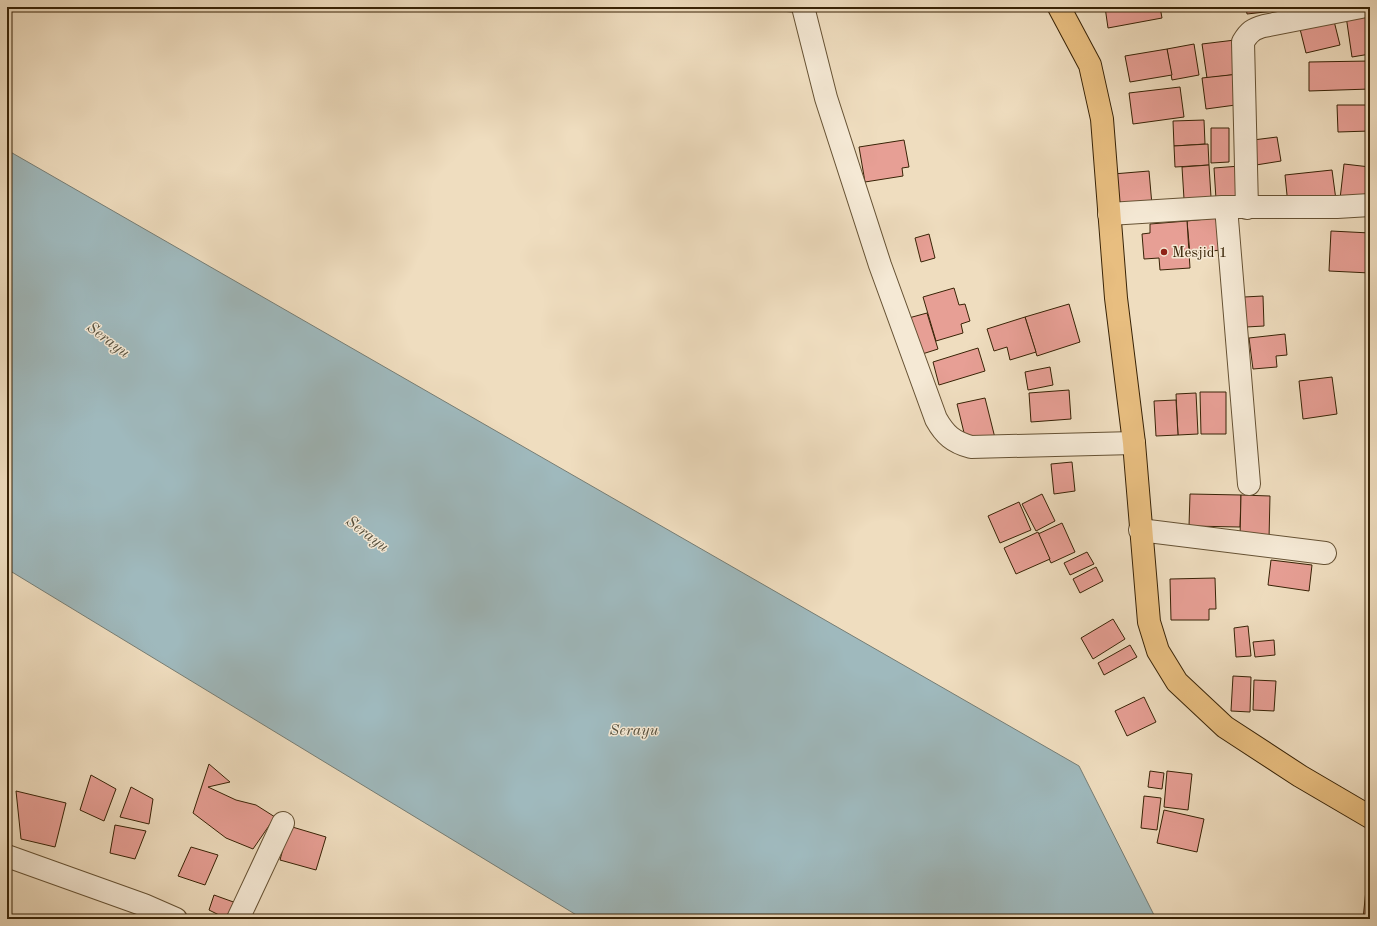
<svg xmlns="http://www.w3.org/2000/svg" width="1377" height="926" viewBox="0 0 1377 926" font-family="'Old Standard TT',serif">
  <rect width="100%" height="100%" fill="#efddbf"/>
  <filter id="stains"><feTurbulence type="fractalNoise" baseFrequency=".005" numOctaves="4"/><feColorMatrix values="0 0 0 0 .2 0 0 0 0 .09 0 0 0 0 .02 0 0 0 .5 -.17"/></filter>
  <radialGradient id="worn" r=".72"><stop offset=".6" stop-color="#630" stop-opacity="0"/><stop offset="1" stop-color="#630" stop-opacity=".3"/></radialGradient>
  <!-- water -->
  <path fill="#9fb9bd" stroke="#767d74" d="M7 150 1079 766 1156 919H583L7 569Z"/>
  <!-- building -->
  <g fill="#e79f95" stroke="#382306">
    <path d="M779 7H796L795 12 778 11Z"/>
    <path d="M1105 7H1160L1162 18 1108 28Z"/>
    <path d="M1246 7H1283V10L1247 14Z"/>
    <path d="M1370 12V54L1352 57 1346 16Z"/>
    <path d="M1334 21 1340 45 1306 53 1300 29Z"/>
    <path d="M1235 40 1239 74 1207 78 1202 44Z"/>
    <path d="M1194 44 1199 75 1172 80 1167 49Z"/>
    <path d="M1167 49 1172 75 1130 82 1125 56Z"/>
    <path d="M1370 61V89L1309 91V62Z"/>
    <path d="M1239 74 1243 104 1206 109 1202 78Z"/>
    <path d="M1180 87 1184 117 1133 124 1129 93Z"/>
    <path d="M1337 105H1370V131L1338 132Z"/>
    <path d="M1204 120 1205 144 1174 146 1173 121Z"/>
    <path d="M1211 128H1229V162L1211 163Z"/>
    <path d="M1277 137 1281 161 1256 165 1253 140Z"/>
    <path d="M904 140 909 167 902 168 903 176 865 182 859 147Z"/>
    <path d="M1208 144 1209 165 1175 167 1174 146Z"/>
    <path d="M1344 164 1370 167V202L1340 199Z"/>
    <path d="M1209 165 1211 197 1184 199 1182 167Z"/>
    <path d="M1240 166 1242 197 1216 199 1214 168Z"/>
    <path d="M1332 170 1336 200 1288 205 1285 175Z"/>
    <path d="M1149 171 1152 205 1116 208 1113 174Z"/>
    <path d="M1216 218 1220 250 1190 254 1187 221Z"/>
    <path d="M1187 221 1190 268 1160 270 1159 258 1144 259 1142 234 1150 233V224Z"/>
    <path d="M1331 231 1370 233V273L1329 271Z"/>
    <path d="M929 234 935 258 921 262 915 238Z"/>
    <path d="M954 288 959 305 965 304 970 321 961 324 963 333 936 341 923 297Z"/>
    <path d="M1263 296 1264 326 1246 327 1244 297Z"/>
    <path d="M1069 304 1080 342 1037 356 1025 317Z"/>
    <path d="M927 313 938 349 916 356 905 319Z"/>
    <path d="M1025 317 1036 352 1010 360 1007 347 994 351 987 329Z"/>
    <path d="M1285 334 1287 355 1276 356 1277 367 1253 369 1249 338Z"/>
    <path d="M978 348 985 371 939 385 933 362Z"/>
    <path d="M1050 367 1053 385 1028 390 1025 372Z"/>
    <path d="M1332 377 1337 414 1303 419 1299 381Z"/>
    <path d="M1069 390 1071 419 1031 422 1029 393Z"/>
    <path d="M1200 392H1226V434H1201Z"/>
    <path d="M1196 393 1198 434 1178 435 1176 394Z"/>
    <path d="M985 398 995 438 967 445 957 404Z"/>
    <path d="M1176 400 1178 435 1156 436 1154 401Z"/>
    <path d="M1072 462 1075 491 1054 494 1051 464Z"/>
    <path d="M1042 494 1055 521 1036 531 1022 504Z"/>
    <path d="M1190 494 1241 495 1240 527 1189 526Z"/>
    <path d="M1241 495 1270 496 1269 539 1240 538Z"/>
    <path d="M1019 502 1031 530 1000 543 988 516Z"/>
    <path d="M1062 523 1075 552 1051 563 1038 534Z"/>
    <path d="M1038 532 1050 559 1016 574 1004 548Z"/>
    <path d="M1087 552 1094 564 1070 575 1064 563Z"/>
    <path d="M1271 560 1312 565 1309 591 1268 585Z"/>
    <path d="M1096 567 1103 581 1080 593 1073 579Z"/>
    <path d="M1215 578 1216 609H1209V620H1171L1170 579Z"/>
    <path d="M1113 619 1125 639 1093 659 1081 638Z"/>
    <path d="M1248 626 1251 656 1236 657 1234 628Z"/>
    <path d="M1274 640 1275 655 1255 657 1253 642Z"/>
    <path d="M1130 645 1137 657 1104 675 1098 663Z"/>
    <path d="M1233 676 1251 677 1250 712 1231 711Z"/>
    <path d="M1254 680 1276 681 1274 711 1253 710Z"/>
    <path d="M1144 697 1156 722 1127 736 1115 711Z"/>
    <path d="M209 764 230 782 208 787 236 800 256 805 275 817 253 849 226 838 193 813Z"/>
    <path d="M1150 771 1164 773 1162 789 1148 787Z"/>
    <path d="M1167 771 1192 774 1188 810 1164 807Z"/>
    <path d="M91 775 116 789 104 821 80 810Z"/>
    <path d="M131 787 153 799 149 824 120 817Z"/>
    <path d="M16 791 66 803 55 847 21 839Z"/>
    <path d="M1144 796 1161 798 1157 830 1141 828Z"/>
    <path d="M1164 810 1204 819 1197 852 1157 843Z"/>
    <path d="M115 825 146 831 135 859 110 853Z"/>
    <path d="M289 826 326 837 316 870 280 860Z"/>
    <path d="M191 847 218 855 205 885 178 876Z"/>
    <path d="M1367 880 1370 881V919H1363Z"/>
    <path d="M214 895 239 904 227 919 209 910Z"/>
  </g>
  <g fill="none" stroke-linecap="round" stroke-linejoin="round">
    <!-- minor casing -->
    <g stroke="#665234" stroke-width="24">
      <g id="minor">
        <path d="M803 7 826 98 880 265 936 419C945 435 953 442 971 447L1134 443"/>
        <path d="M1226 207 1249 484"/>
        <path d="M1247 208 1243 42C1249 32 1253 29 1264 26L1361 7"/>
        <path d="M1109 214 1222 207H1337L1370 205"/>
        <path d="M1140 530 1325 553"/>
        <path d="M7 856 144 905 176 919"/>
        <path d="M238 919 283 823"/>
      </g>
    </g>
    <!-- major casing -->
    <g stroke="#382306" stroke-width="24">
      <path id="major" d="M1059 7 1090 65 1102 119 1116 298 1134 443 1149 622 1158 651 1177 682 1225 727 1300 776 1370 817"/>
    </g>
    <!-- minor -->
    <use href="#minor" stroke="#f5e9d5" stroke-width="22"/>
    <!-- major -->
    <use href="#major" stroke="#e8be80" stroke-width="22"/>
  </g>
  <!-- markers -->
  <circle fill="#8f2418" stroke="#f5e9d5" stroke-width="1.5" cx="1164" cy="252" r="4"/>
  <g text-anchor="middle" stroke-width="3" stroke-linejoin="round" paint-order="stroke">
    <!-- poi labels -->
    <g font-size="15" fill="#382306" stroke="#f5e9d5" text-anchor="start">
      <text x="1172" y="257">Mesjid 1</text>
    </g>
    <!-- water labels -->
    <g font-size="16" font-style="italic" fill="#57503d" stroke="#f5e9d5">
      <text transform="translate(109 339) rotate(37)" y="6">Serayu</text>
      <text transform="translate(368 533) rotate(37)" y="6">Serayu</text>
      <text x="634" y="735">Serayu</text>
    </g>
  </g>
  <!-- margin -->
  <rect width="1377" height="926" fill="none" stroke="#efddbf" stroke-width="24"/>
  <rect x="8" y="8" width="1361" height="910" fill="none" stroke="#382306" stroke-width="2"/>
  <rect x="12" y="12" width="1353" height="902" fill="none" stroke="#382306"/>
  <rect width="100%" height="100%" filter="url(#stains)"/>
  <rect width="100%" height="100%" fill="url(#worn)"/>
</svg>
